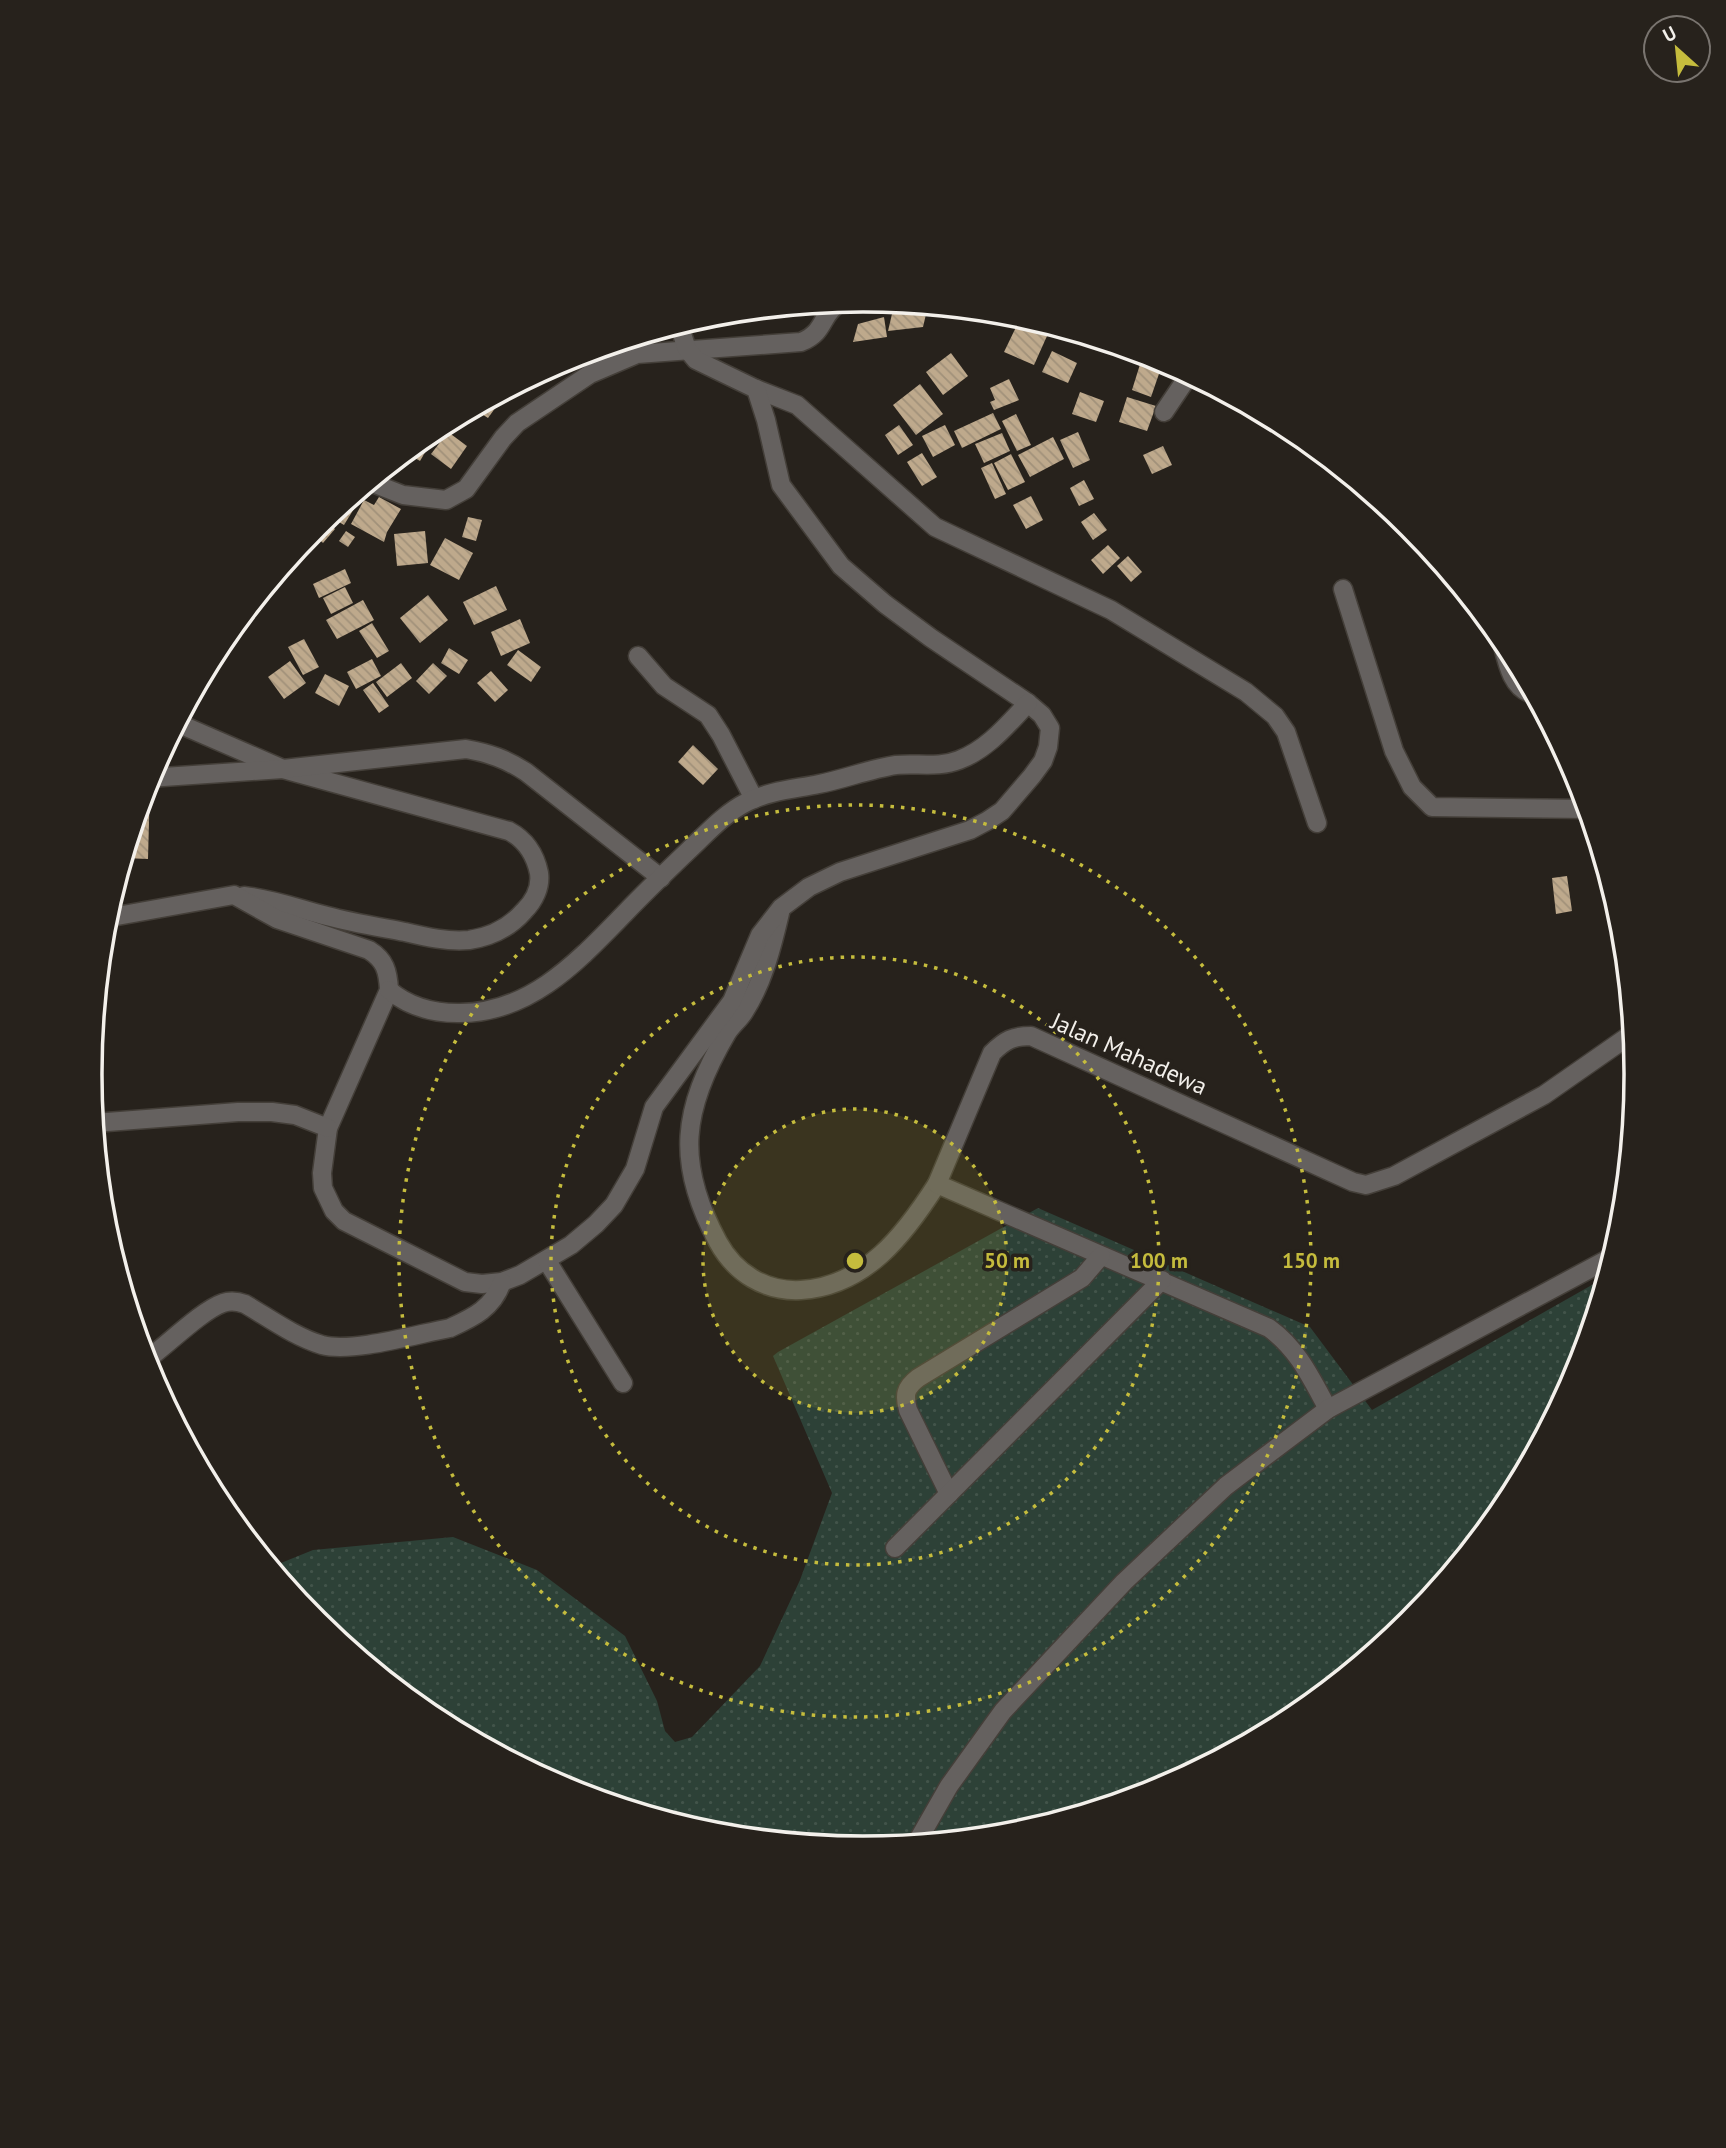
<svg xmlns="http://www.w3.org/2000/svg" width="1726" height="2148" viewBox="0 0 1726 2148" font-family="'PT Sans',sans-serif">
  <defs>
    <pattern id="grass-dots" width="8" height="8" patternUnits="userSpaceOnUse" patternTransform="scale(1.75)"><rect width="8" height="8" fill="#2d4137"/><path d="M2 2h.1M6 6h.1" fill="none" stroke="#42544a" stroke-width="1.8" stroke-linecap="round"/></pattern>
    <pattern id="building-back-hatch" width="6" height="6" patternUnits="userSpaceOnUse" patternTransform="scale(1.75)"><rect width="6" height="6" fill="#bea98c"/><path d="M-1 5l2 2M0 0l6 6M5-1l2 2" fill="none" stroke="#a1917a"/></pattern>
  </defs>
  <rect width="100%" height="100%" fill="#27221c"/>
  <!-- grass -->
  <path fill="url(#grass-dots)" d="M1038 1208 1310 1327 1372 1410 1606 1277 1578 1370 1506 1504 1410 1621 1293 1718 1159 1789 1014 1833 863 1848 712 1833 567 1789 433 1717 316 1621 271 1567 313 1550 453 1537 537 1570 625 1636 657 1701 665 1731 675 1742 692 1737 760 1666 800 1580 832 1493 773 1356 778 1352Z"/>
  <!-- building -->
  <g fill="url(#building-back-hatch)">
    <path d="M927 310 923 327 888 331 892 314Z"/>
    <path d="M884 317 887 337 853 342 858 324Z"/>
    <path d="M1018 323 1047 336 1034 365 1004 352Z"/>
    <path d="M1052 351 1077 363 1068 383 1042 372Z"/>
    <path d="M951 353 968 376 943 395 926 372Z"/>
    <path d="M1142 358 1162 365 1151 397 1132 390Z"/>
    <path d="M1009 379 1019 400 994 410 990 402 995 400 990 388Z"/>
    <path d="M920 384 943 414 916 435 893 405Z"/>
    <path d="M1080 392 1104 401 1096 422 1072 414Z"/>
    <path d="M502 394 504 396 488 418 474 409Z"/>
    <path d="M1127 397 1156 406 1147 431 1119 422Z"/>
    <path d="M993 413 1001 429 962 448 954 431Z"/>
    <path d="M1016 414 1031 445 1017 451 1002 421Z"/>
    <path d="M899 425 913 445 898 455 885 435Z"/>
    <path d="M945 425 955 445 933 457 922 436Z"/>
    <path d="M440 427 420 461 406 453 433 430Z"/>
    <path d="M448 432 467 446 451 469 431 454Z"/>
    <path d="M1078 432 1090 460 1073 468 1060 440Z"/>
    <path d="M1002 433 1010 451 984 463 975 444Z"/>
    <path d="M1053 437 1064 459 1030 477 1018 455Z"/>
    <path d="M1163 446 1172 465 1152 474 1143 455Z"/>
    <path d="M922 453 937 477 922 486 907 462Z"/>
    <path d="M1011 454 1025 482 1008 490 994 463Z"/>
    <path d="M992 463 1006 494 995 499 981 468Z"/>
    <path d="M1084 480 1094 499 1079 506 1070 488Z"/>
    <path d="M359 491 363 494 344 525 329 516Z"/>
    <path d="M1031 496 1043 520 1026 529 1013 505Z"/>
    <path d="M379 497 401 509 387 532 384 542 351 524 364 500 374 505Z"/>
    <path d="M1094 513 1107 530 1093 540 1081 522Z"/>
    <path d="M468 517 482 520 476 541 462 537Z"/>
    <path d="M324 520 335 529 323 543 311 533Z"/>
    <path d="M346 531 355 537 348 547 339 541Z"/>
    <path d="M425 531 428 563 397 566 394 534Z"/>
    <path d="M445 538 473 553 459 580 430 565Z"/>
    <path d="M306 539 314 546 301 561 293 555Z"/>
    <path d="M1108 545 1120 558 1103 574 1091 560Z"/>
    <path d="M1128 556 1142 572 1131 582 1117 566Z"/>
    <path d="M345 569 351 583 319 598 313 584Z"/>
    <path d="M496 586 507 610 474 625 463 602Z"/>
    <path d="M345 587 353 603 331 614 323 598Z"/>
    <path d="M428 595 448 620 420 643 400 618Z"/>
    <path d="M363 600 374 620 337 639 326 620Z"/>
    <path d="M520 619 530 643 501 656 491 632Z"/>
    <path d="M372 623 389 651 377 658 359 631Z"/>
    <path d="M304 639 319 667 303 675 288 647Z"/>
    <path d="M449 648 468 660 459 674 441 663Z"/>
    <path d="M518 650 541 667 531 682 507 665Z"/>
    <path d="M372 659 381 676 356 689 347 672Z"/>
    <path d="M290 661 306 683 284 699 268 677Z"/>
    <path d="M401 663 412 678 387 697 376 682Z"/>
    <path d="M433 663 447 676 429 694 416 681Z"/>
    <path d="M491 671 508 690 495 702 477 683Z"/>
    <path d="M325 674 349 686 339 706 315 693Z"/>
    <path d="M373 683 389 706 379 713 363 690Z"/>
    <path d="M693 745 718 769 703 785 678 762Z"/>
    <path d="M146 784H150L148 859 124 858Z"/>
    <path d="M1567 876 1572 911 1556 914 1552 878Z"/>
  </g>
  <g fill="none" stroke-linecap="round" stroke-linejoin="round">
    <!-- minor casing -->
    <g stroke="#443f39" stroke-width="21">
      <g id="minor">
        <path d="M756 389 797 405 935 527 1111 610 1246 692 1275 716 1286 732 1317 823"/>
        <path d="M1164 412 1189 375"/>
        <path d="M370 482 403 495 446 500 466 489 503 438 517 423 590 374 637 354 801 342C826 332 820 315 839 303"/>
        <path d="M1343 589 1394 751 1412 787 1432 807 1587 809"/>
        <path d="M1501 638C1506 657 1510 689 1533 694"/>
        <path d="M638 656 664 686 708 715 721 735 754 799"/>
        <path d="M179 720 184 726 283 769 509 831C526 840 535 854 539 873 541 887 534 901 524 911 510 927 490 937 469 940 448 942 426 937 405 932 379 927 353 923 327 916 299 909 273 899 244 896"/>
        <path d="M148 778 283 769 466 749C489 753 506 759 526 772L661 878"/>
        <path d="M780 913C772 947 763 983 744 1012 739 1020 732 1025 727 1033 682 1109 675 1163 718 1242 735 1273 765 1292 801 1290 866 1286 905 1234 937 1184"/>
        <path d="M106 918 234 895 277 919 369 950C385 960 388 971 389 990L328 1128 322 1173 323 1188 334 1211 344 1221 465 1282 482 1284 502 1282 520 1275 571 1245 596 1224 614 1205 635 1169 654 1107 732 1001 760 935 781 908 809 887 840 872 970 830 987 821 1002 811 1032 776 1043 761 1048 747 1050 728 1042 715 1028 703 931 638 885 604 841 566 781 485 766 420 756 389 696 360 687 349 679 325"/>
        <path d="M389 990C409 1007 432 1013 458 1013 530 1014 578 961 625 913 646 891 668 870 690 849 707 833 725 813 747 802 769 791 795 789 819 784 845 779 869 769 896 765 917 763 939 768 959 760 988 749 1008 724 1028 703"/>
        <path d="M94 1123 238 1112H272L295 1115 328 1128"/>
        <path d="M547 1261 623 1383"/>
        <path d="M145 1361C165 1347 202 1310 223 1303 231 1300 237 1301 245 1304 269 1318 295 1337 322 1345 353 1353 417 1334 450 1328 474 1317 493 1308 502 1282"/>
        <path d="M1328 1409C1311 1378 1298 1349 1269 1328L937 1184 992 1053C1005 1040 1013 1036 1031 1036L1353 1182 1366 1185 1394 1176 1544 1095 1633 1033"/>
        <path d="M949 1494 908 1410C904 1395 905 1388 918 1378L1082 1278 1101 1256"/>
        <path d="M895 1548 1162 1280"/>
        <path d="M917 1842 949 1786 1003 1711 1124 1582 1226 1486 1328 1409 1612 1257"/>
      </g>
    </g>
    <!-- minor -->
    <use href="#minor" stroke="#65615f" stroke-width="18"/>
  </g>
  <!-- distance rings -->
  <circle cx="855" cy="1261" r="152" fill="#c5bc3d" fill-opacity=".12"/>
  <g fill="none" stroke="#c5bc3d" stroke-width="3.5" stroke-dasharray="3.5 7">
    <circle cx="855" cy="1261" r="152"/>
    <circle cx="855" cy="1261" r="304"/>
    <circle cx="855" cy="1261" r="456"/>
  </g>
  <g text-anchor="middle" stroke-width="7" stroke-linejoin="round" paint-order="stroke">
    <!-- street labels -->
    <g font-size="24" fill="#f3f0eb" stroke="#27221c">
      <text transform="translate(1129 1054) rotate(24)" y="8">Jalan Mahadewa</text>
    </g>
  </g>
  <!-- crop -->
  <path d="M0 0H1726V2148H0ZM863 312H863A761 761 0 0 1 1624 1073V1075A761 761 0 0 1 863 1836H863A761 761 0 0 1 102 1075V1073A761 761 0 0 1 863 312Z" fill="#27221c" fill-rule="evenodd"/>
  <path fill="none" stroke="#f3f0eb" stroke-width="3.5" d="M863 312H863A761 761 0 0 1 1624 1073V1075A761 761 0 0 1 863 1836H863A761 761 0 0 1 102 1075V1073A761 761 0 0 1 863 312Z"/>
  <circle cx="855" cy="1261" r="10" fill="#c5bc3d" stroke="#27221c" stroke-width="3.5"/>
  <g font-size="21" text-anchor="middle" font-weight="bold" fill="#c5bc3d" stroke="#27221c" stroke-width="7" stroke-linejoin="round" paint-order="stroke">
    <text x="1007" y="1268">50 m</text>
    <text x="1159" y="1268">100 m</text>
    <text x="1311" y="1268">150 m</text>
  </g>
  <!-- north arrow -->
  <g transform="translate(1677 49) rotate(333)"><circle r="33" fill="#27221c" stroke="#79746f" stroke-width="2"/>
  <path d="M0-5L12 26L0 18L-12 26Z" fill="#c5bc3d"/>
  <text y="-10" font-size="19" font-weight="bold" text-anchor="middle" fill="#f3f0eb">U</text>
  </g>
</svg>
